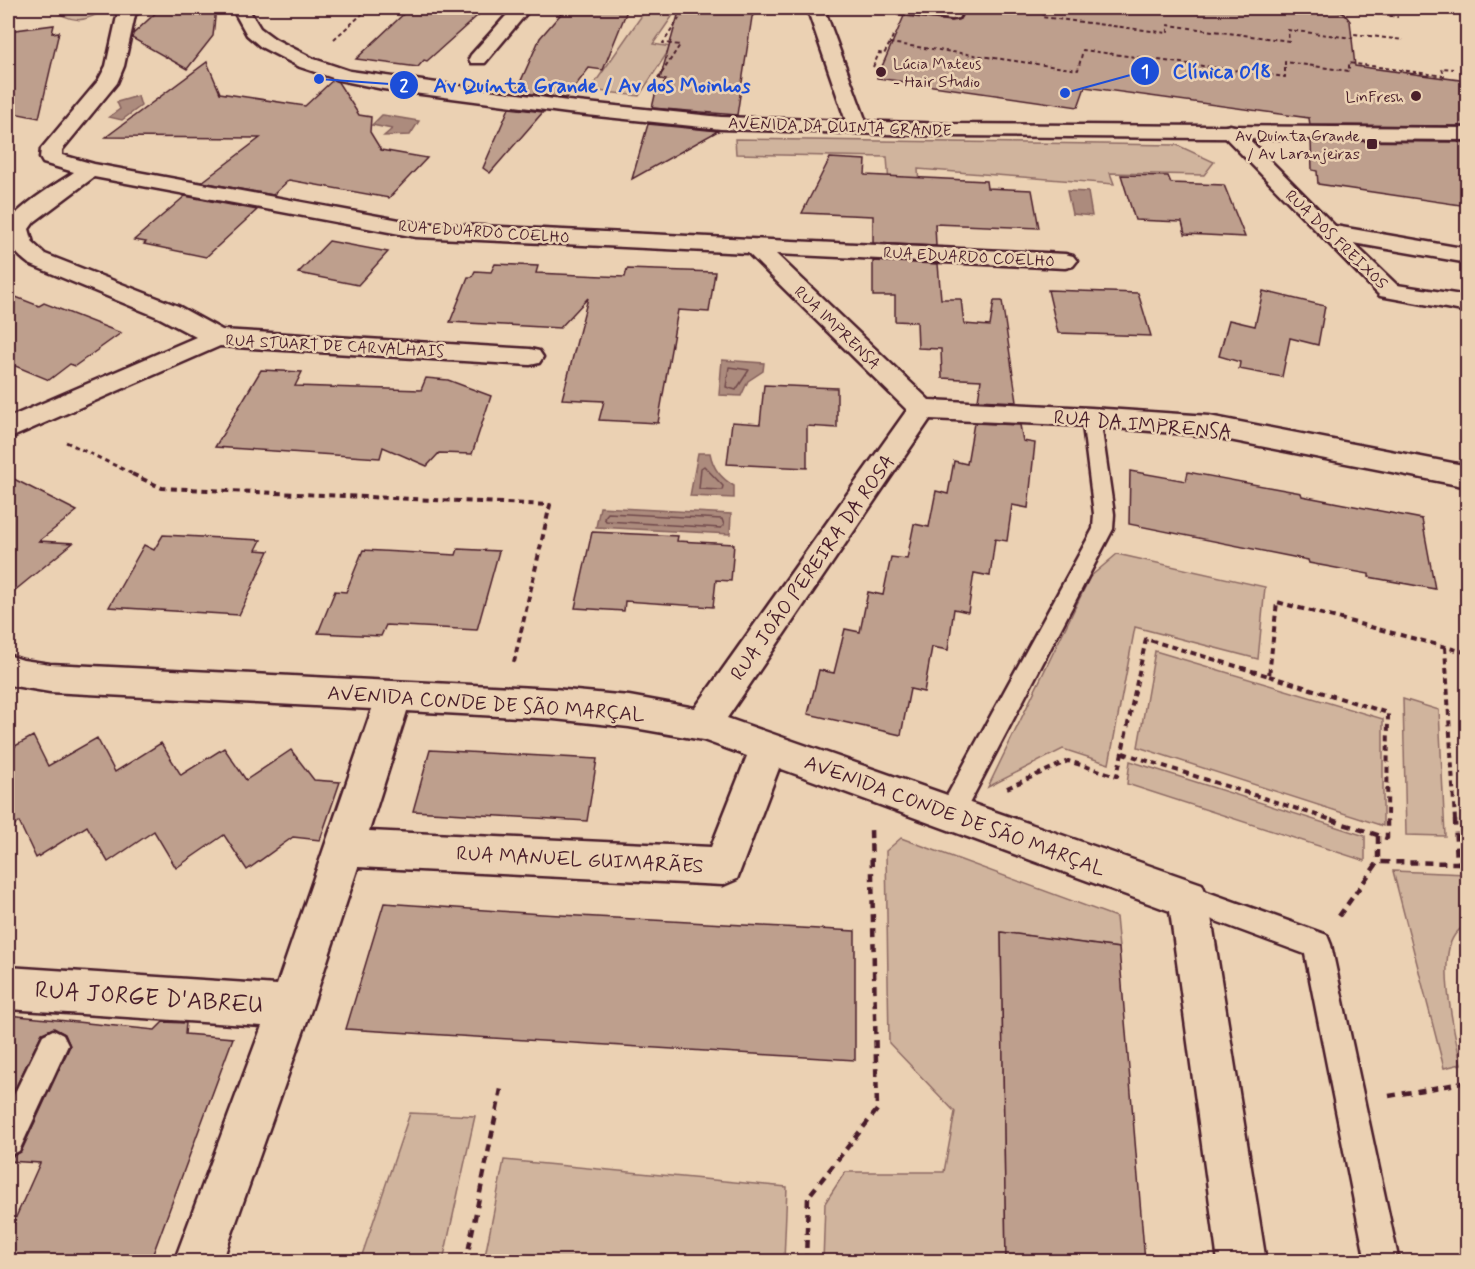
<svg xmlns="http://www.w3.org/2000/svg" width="1475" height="1269" viewBox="0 0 1475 1269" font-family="Mynerve,sans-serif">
  <rect width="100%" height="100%" fill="#ebd1b3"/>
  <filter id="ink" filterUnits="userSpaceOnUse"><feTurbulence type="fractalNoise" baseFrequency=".0167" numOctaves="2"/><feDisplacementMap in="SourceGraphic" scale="12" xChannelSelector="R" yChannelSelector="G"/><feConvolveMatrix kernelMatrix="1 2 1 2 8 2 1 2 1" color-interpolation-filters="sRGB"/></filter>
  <g filter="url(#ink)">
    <!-- green -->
    <g fill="#d0b49d" stroke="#8d6a64" stroke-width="1.5">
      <path d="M50 8H107C84 24 72 23 50 8Z"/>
      <path d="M647 8H678L653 44 671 47 639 96 590 90Z"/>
      <path d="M735 139 1177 145 1214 162 1204 175 1110 173 1114 184 918 169 922 239 893 238 887 157 736 154Z"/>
      <path d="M1117 554 1265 587 1258 659 1135 627 1109 764 1063 749 988 787 1090 577Z"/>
      <path d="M1155 651 1383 719V826L1138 747Z"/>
      <path d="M1403 699 1439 710 1445 836 1406 835Z"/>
      <path d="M1130 761 1365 836V861L1127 784Z"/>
      <path d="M901 838 1116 917 1119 948 1001 932 1006 1261 823 1262 825 1203 845 1172H944L955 1112 889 1043 886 851Z"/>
      <path d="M1393 871 1467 874V923C1463 927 1457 931 1454 936 1437 961 1455 1035 1461 1064L1444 1068Z"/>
      <path d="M410 1113 475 1116 443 1261H360Z"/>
      <path d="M504 1160 787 1187 784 1261H484Z"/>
    </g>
    <!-- water -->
    <g fill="#ac8b7d" stroke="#85605c" stroke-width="1.5">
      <path d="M138 96 141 106 122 120 109 117 120 109 117 102Z"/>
      <path d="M382 115H383L419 121 410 135 384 136 392 129 372 125Z"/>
      <path d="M1067 191 1088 192 1092 216 1072 214Z"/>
      <path d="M722 360 764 363 763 371 748 381 741 396 719 395Z"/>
      <path d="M698 453H710C713 469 721 478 734 486V498L690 496Z"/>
      <path d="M600 507 731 514 730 534 596 527Z"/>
    </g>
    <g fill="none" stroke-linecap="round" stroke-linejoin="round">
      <!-- shore -->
      <g stroke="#714a4c" stroke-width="1.5">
        <path d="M729 367 749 370 736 390 726 387Z"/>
        <path d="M704 466 723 486 722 490 699 489 701 468Z"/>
        <path d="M608 513 722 519 724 525 721 528 606 521 604 518Z"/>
      </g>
    </g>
    <!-- building -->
    <g fill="#be9f8d" stroke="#4a1f2b" stroke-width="1.5">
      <path d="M161 8H216L213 36 187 69 132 38 133 34Z"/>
      <path d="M410 8H486L427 61 424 60 418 67 356 59Z"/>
      <path d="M566 8H628L603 70 589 68 566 98 516 92 540 38Z"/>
      <path d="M680 8H758L752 17 737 115 652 108 655 95 666 80 660 79Z"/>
      <path d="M956 8H1221L1237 10V8H1306L1343 12 1350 21 1355 66 1467 81V126L1310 125 1309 118 1085 87 1078 107 877 78 904 16 952 21 960 19 963 14Z"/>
      <path d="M54 25 52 33 59 32 39 118 8 112V31Z"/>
      <path d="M207 62 220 93 305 106 333 80 338 82 359 115 371 117 370 132 381 150 427 158 389 198 289 180 273 195 202 182 260 138 106 137Z"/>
      <path d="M509 108 543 112 490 173 483 168Z"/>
      <path d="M648 124 718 131 632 179Z"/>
      <path d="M1311 141 1467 142V206L1318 184 1317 171 1312 170Z"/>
      <path d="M830 158 866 160 865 175 986 181 987 188 1032 190 1039 228 935 224 936 246 873 243V216L802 213Z"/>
      <path d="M1121 175 1168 176 1171 183 1224 185 1245 237 1185 234 1182 222 1135 220Z"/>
      <path d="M185 196 257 210 206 257 144 244 146 242 134 240Z"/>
      <path d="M329 241 388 252 358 285 298 273Z"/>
      <path d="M873 261 938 264 941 299H961L964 324 990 326 994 301H1002L1017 402 978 400 981 380 942 378 941 349 918 348 917 322 895 321V296H873Z"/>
      <path d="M495 264 538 266 536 273 625 277 627 269 715 272 709 312 678 310 658 423 599 420 604 401 562 399 588 298 560 328 450 322 468 277H472L475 271 491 272Z"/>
      <path d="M1048 290 1138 293 1151 336 1058 333Z"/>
      <path d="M1263 291 1325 306 1318 345 1290 338 1282 377 1239 369 1240 362 1219 356 1229 320 1255 326Z"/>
      <path d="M8 294 39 306 44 303 121 333 75 366 70 364 49 380 8 363Z"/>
      <path d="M261 370 302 372 295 386 421 390 426 378 448 380 491 396 472 454 439 453 427 466 383 447 380 458 215 447Z"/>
      <path d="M764 385 837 388V428L807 426V468L727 464 732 422 760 424Z"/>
      <path d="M974 423 1020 425 1023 441 1035 443 1028 508 1012 505 1007 541 995 539 990 576 974 573 968 612 954 609 948 650 932 647 924 692 910 689 901 735 808 714 819 670 834 673 845 629 860 632 868 592 883 595 891 557 907 559 914 524 929 527 936 491 948 494 954 461 967 464Z"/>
      <path d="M1130 471 1186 481 1188 472 1301 493 1302 496 1422 519 1435 589 1369 577V574L1309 563 1308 560 1129 524Z"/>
      <path d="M8 476 77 511 39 541 73 543 8 596Z"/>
      <path d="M592 532 678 536 677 541 734 544 731 581 716 580 713 607 625 601 624 611 575 608Z"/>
      <path d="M163 535 261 540 256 550 269 551 239 615 109 607 144 545 154 550Z"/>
      <path d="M458 549 499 551 477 630 386 625 381 636 318 633 335 591 346 592 363 550 456 555Z"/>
      <path d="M33 736 48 766 97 738 115 772 161 743 181 775 224 748 246 780 291 750 314 780 340 782 320 840 293 837 247 870 224 835 176 868 154 831 108 862 87 826 36 858 19 822 8 829V750Z"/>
      <path d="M430 750 597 759 587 821 413 811Z"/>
      <path d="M384 903 542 914 855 931V1060L346 1029Z"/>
      <path d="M1001 932 1119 948 1145 1262H1006Z"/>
      <path d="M8 1015 155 1030 163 1022 186 1023 185 1034 233 1038 150 1262H8V1235L40 1163 8 1161V1158L21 1152 70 1046 65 1034 54 1028 42 1033 8 1103Z"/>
    </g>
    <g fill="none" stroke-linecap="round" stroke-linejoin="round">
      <!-- service casing -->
      <g stroke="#4a1f2b" stroke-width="5">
        <g id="service">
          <path d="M1091 411 1098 412 1100 417 1114 514 1113 529 960 821 951 825 942 821 938 813 942 805 1093 529 1094 514 1082 417 1084 412Z"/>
          <path d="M1188 885 1327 935 1331 945 1399 1262H1366L1305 954 1178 907 1175 898 1178 889Z"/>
          <path d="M53 1030 63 1035 68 1045 19 1151 8 1156V1107L43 1035Z"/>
        </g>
      </g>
      <!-- minor casing -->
      <g stroke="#4a1f2b" stroke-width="5">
        <g id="minor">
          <path d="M122 8H144L135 15 124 66 117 83 62 150V155L94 164 416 223 1065 254 1073 256 1077 261 1073 266 1065 268 776 254 929 400 1091 408 1209 416 1468 466V487L1209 436 1091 426 930 419 727 718 1202 884 1208 898 1266 1262H1218L1170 911 779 768 737 879 723 885 358 867 312 1007 222 1262H174L262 1026 8 1009V967L277 985 372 709 50 692 8 685V655L23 660 50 664 554 689 629 696 695 708 907 410 748 253 416 237 94 177 34 222 29 229 33 243 45 254 178 306 222 330 530 349 539 351 543 357 539 363 530 365 220 346 8 439V418L196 337 160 318 29 264C18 256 2 240 8 225 16 207 57 184 74 172L43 163 40 158 41 149 98 81 106 66 118 12ZM407 711 554 719 629 727 703 740 747 756 711 847 369 831Z"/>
          <path d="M513 8H531L485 63H471L469 59 471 55Z"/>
          <path d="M807 8H824L868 127 865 131H851L848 127Z"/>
          <path d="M892 8H942L958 10 961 14 958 18 952 19 901 13 895 12Z"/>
          <path d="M1230 125 1237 127 1335 226 1468 249V263L1353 243 1397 285 1468 296V312L1380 296 1223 135 1220 131 1223 127Z"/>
        </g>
      </g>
      <!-- tertiary casing -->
      <g stroke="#4a1f2b" stroke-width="5">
        <path id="tertiary" d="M232 8H248L260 28 275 39 314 59 350 71 568 101 721 117 949 124 1468 128V140L949 136 721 129 568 113 383 89 339 80 300 67 261 47 247 35Z"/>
      </g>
      <!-- path-far3 -->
      <g stroke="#4a1f2b" stroke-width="2" stroke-dasharray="4 3" stroke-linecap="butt">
        <path d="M1026 8 1045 10 1042 17 1168 33V25L1289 41 1288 30 1352 38 1354 34 1403 40"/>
        <path d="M1334 8 1398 17"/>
        <path d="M893 36 890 43 1078 70 1083 50 1285 77V62L1349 71V63L1444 76 1442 68 1453 69"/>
        <path d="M334 39 369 8"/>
        <path d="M873 67 879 53 884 54 890 43"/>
        <path d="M654 85 680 45 663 43 686 8"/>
      </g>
      <!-- path-far2 -->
      <path stroke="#4a1f2b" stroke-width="3" stroke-dasharray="4.5 4" stroke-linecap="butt" d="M66 442 135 475"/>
      <!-- path-far1 -->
      <g stroke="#4a1f2b" stroke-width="4" stroke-dasharray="6 4.5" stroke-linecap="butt">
        <path d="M132 474 162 488 550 505 514 662"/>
        <path d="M1445 647 1455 821"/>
        <path d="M1269 676 1388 713 1387 821"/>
        <path d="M1123 753 1335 821"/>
        <path d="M1007 788 1068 761 1117 776 1146 639 1269 676 1277 602 1468 653"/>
      </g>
      <!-- path -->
      <g stroke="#4a1f2b" stroke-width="4.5" stroke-dasharray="8 6" stroke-linecap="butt">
        <path d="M1331 820 1387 838V820"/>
        <path d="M1378 836V862"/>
        <path d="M1457 863H1468"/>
        <path d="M1339 916 1378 862 1457 863 1455 820"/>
        <path d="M1389 1096 1468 1082"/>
        <path d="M466 1262 501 1089"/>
        <path d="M806 1262 808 1197 877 1110 871 828"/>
      </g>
      <!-- service -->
      <use href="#service" fill="#ebd1b3" fill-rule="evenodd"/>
      <!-- minor -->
      <use href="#minor" fill="#ebd1b3" fill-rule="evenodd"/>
      <!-- tertiary -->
      <use href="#tertiary" fill="#ebd1b3" fill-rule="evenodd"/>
    </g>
  </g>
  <!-- markers -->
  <g fill="#4a1f2b" stroke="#ebd1b3" stroke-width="2">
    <circle cx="881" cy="72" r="6"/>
    <circle cx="1416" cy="96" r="6"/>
    <rect x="1366" y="138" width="12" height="12" rx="3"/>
  </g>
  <g text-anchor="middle" stroke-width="5" stroke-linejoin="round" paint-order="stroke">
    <!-- far-poi labels -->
    <g font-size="16" fill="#4a1f2b" stroke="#ebd1b3" text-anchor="end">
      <text x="893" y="69" text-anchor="start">Lúcia Mateus<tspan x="893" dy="18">- Hair Studio</tspan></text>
      <text x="1404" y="102">LinFresh</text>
      <text x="1360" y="141">Av Quinta Grande<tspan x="1360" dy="18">/ Av Laranjeiras</tspan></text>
    </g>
    <!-- far-street labels -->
    <g font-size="16" fill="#4a1f2b" stroke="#ebd1b3">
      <text transform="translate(840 126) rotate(2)" y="6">AVENIDA DA QUINTA GRANDE</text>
      <text transform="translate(484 231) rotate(4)" y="6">RUA EDUARDO COELHO</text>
      <text transform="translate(1337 239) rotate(44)" y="6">RUA DOS FREIXOS</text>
      <text transform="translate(969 256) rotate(3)" y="6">RUA EDUARDO COELHO</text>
      <text transform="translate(838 327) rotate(44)" y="6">RUA IMPRENSA</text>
      <text transform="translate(335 345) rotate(3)" y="6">RUA STUART DE CARVALHAIS</text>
    </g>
    <!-- street labels -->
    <g font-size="20" fill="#4a1f2b" stroke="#ebd1b3">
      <text transform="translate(1143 424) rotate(5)" y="7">RUA DA IMPRENSA</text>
      <text transform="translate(812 567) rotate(-55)" y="7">RUA JOÃO PEREIRA DA ROSA</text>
      <text transform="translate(486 703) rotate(4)" y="7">AVENIDA CONDE DE SÃO MARÇAL</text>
      <text transform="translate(955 815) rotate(20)" y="7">AVENIDA CONDE DE SÃO MARÇAL</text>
      <text transform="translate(580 859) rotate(3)" y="7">RUA MANUEL GUIMARÃES</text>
    </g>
    <!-- near-street labels -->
    <g font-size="24" fill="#4a1f2b" stroke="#ebd1b3">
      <text transform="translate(149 997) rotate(4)" y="8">RUA JORGE D'ABREU</text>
    </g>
  </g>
  <!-- callouts -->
  <path fill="none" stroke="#1d4ed8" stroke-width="2" d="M1065 93L1145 71M319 79L404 85"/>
  <g fill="#1d4ed8" stroke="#ebd1b3" stroke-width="2">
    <circle cx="1065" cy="93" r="6"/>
    <circle cx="319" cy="79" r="6"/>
    <circle cx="1145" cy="71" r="15"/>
    <circle cx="404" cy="85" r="15"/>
  </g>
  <g font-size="18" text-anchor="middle" font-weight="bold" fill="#fff">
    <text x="1145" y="77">1</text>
    <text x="404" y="91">2</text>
  </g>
  <g font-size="21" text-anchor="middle" font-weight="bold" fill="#1d4ed8" stroke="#ebd1b3" stroke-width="5" stroke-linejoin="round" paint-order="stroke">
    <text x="1222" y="78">Clínica 018</text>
    <text x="592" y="92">Av Quinta Grande / Av dos Moinhos</text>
  </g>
  <!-- margin -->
  <rect width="1475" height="1269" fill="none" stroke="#ebd1b3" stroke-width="30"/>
  <rect x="15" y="15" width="1445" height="1239" fill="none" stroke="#4a1f2b" stroke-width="2" filter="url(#ink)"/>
</svg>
